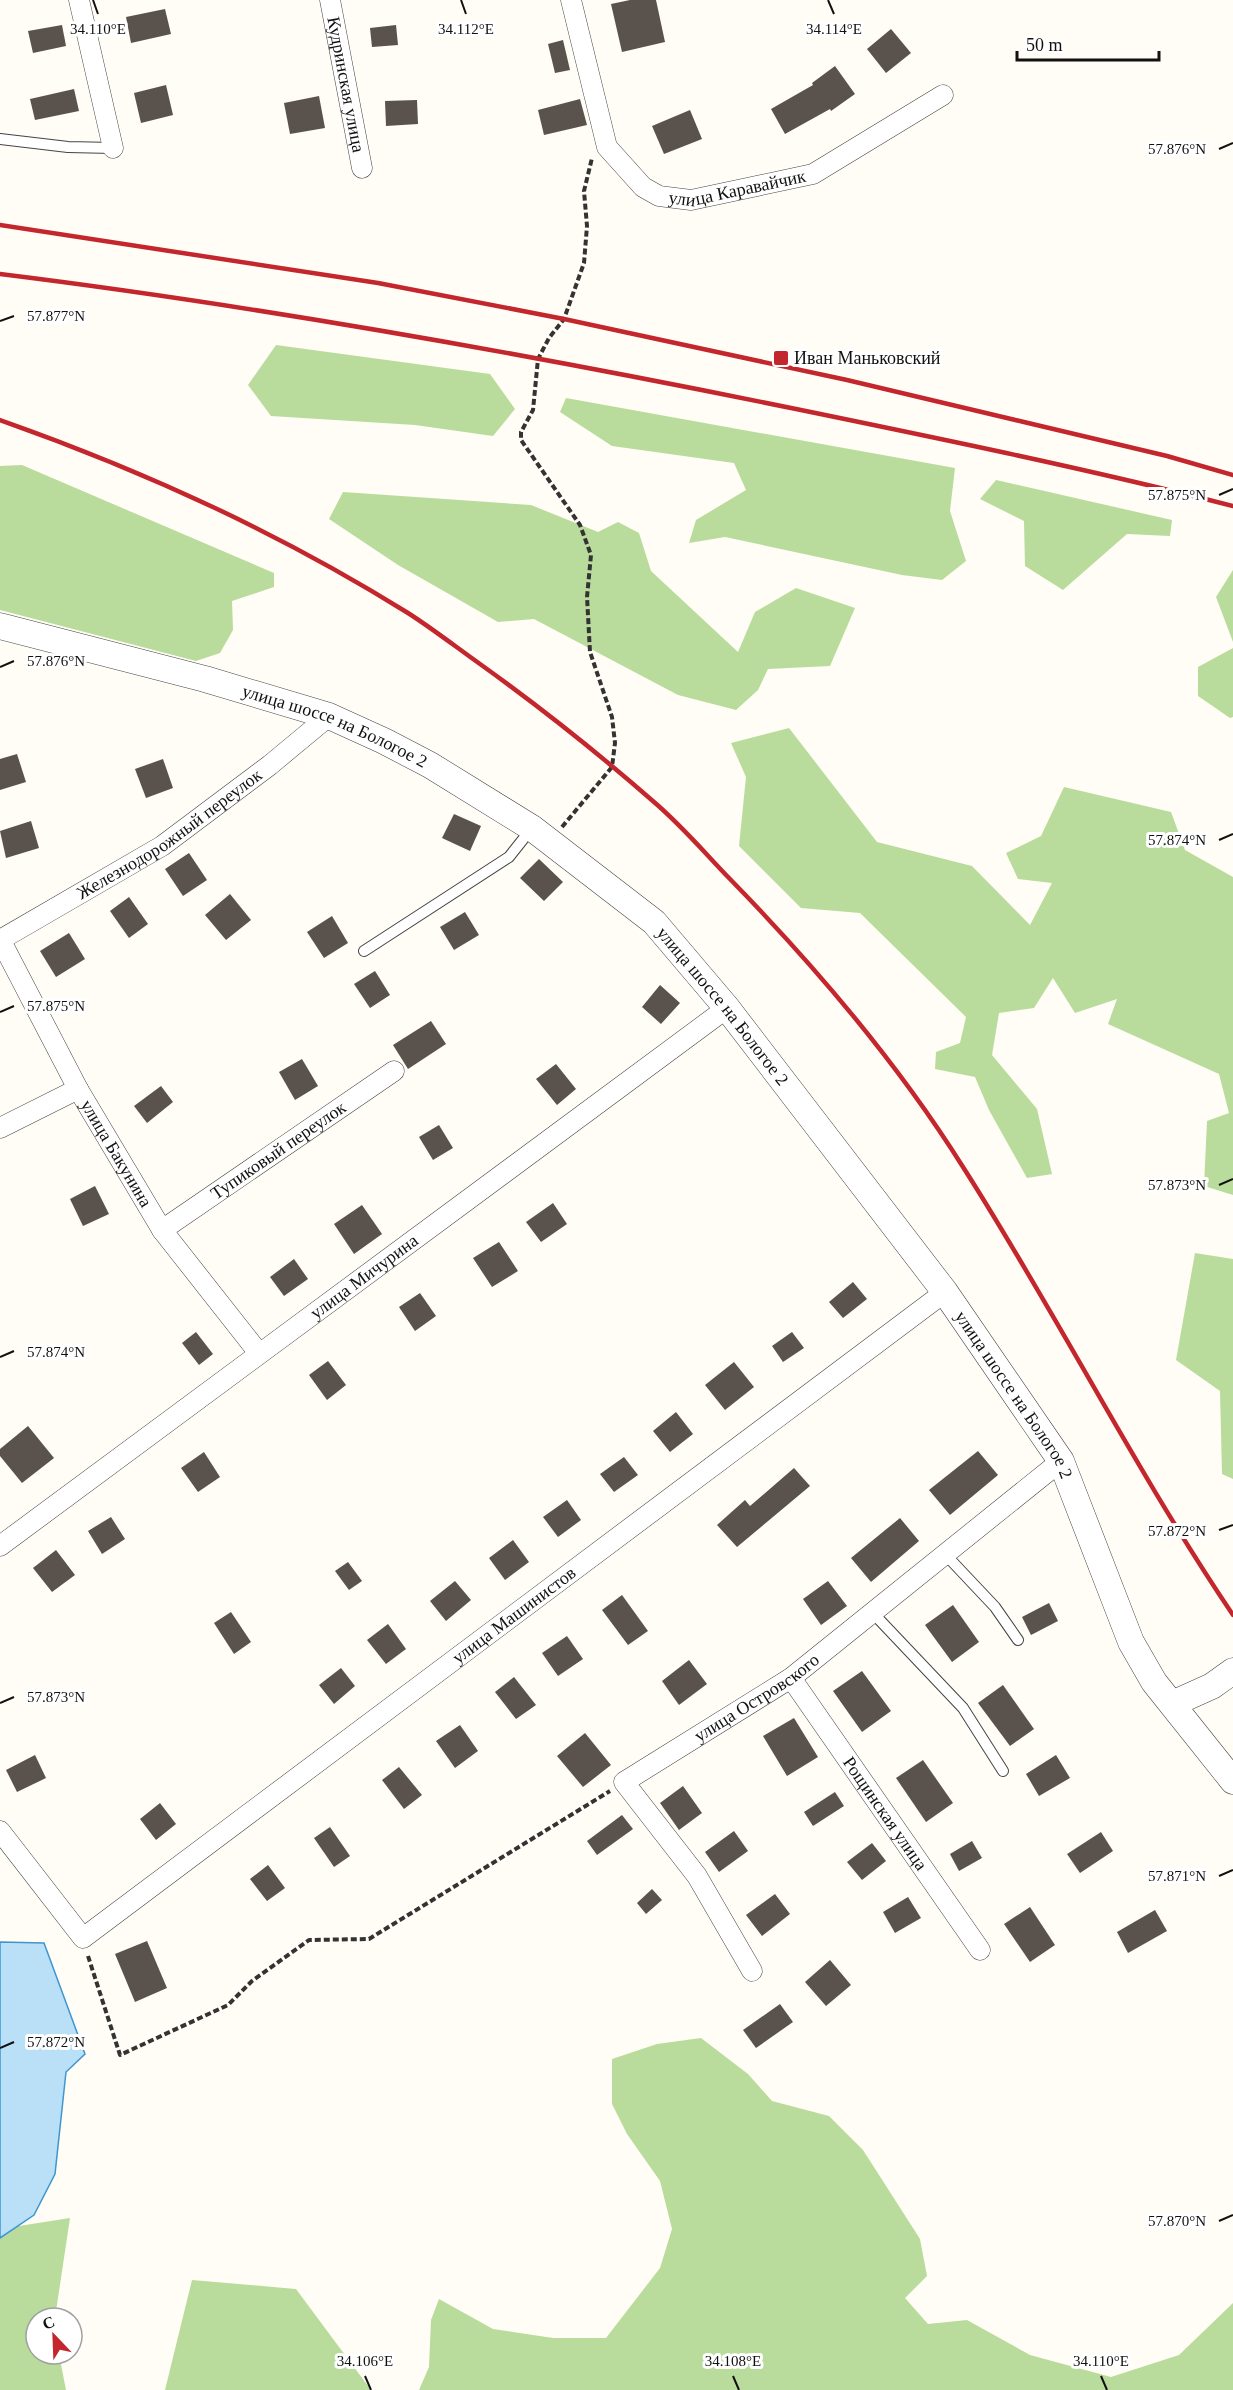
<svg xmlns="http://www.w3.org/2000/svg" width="1233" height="2390" viewBox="0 0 1233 2390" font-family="Georgia,serif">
  <rect width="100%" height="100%" fill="#fffdf5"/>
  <!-- forest -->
  <g fill="#b9dc9c">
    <path d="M276 345 490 374 515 409 493 436 415 425 271 416 248 385Z"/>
    <path d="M566 398 955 468 950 511 966 561 942 580 902 575 725 537 689 543 696 520 746 490 734 463 612 446 560 412Z"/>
    <path d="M22 465 274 573V587L232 601 233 630 220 653 196 661 0 610V466Z"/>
    <path d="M996 480 1172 520 1170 536 1127 534 1063 590 1025 566 1024 521 980 499Z"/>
    <path d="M343 492 531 505 598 532 618 522 639 533 651 571 738 652 755 612 796 588 855 608 830 666 768 669 758 690 736 710 678 695 534 619 498 622 398 565 329 519Z"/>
    <path d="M1233 570V642L1216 597Z"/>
    <path d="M1233 648V717L1230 718 1198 696V667Z"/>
    <path d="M789 728 877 842 972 866 1030 925 1052 883 1018 879 1006 853 1041 836 1064 787 1171 812 1185 850 1233 877V1195L1204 1186 1207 1121 1229 1113 1219 1074 1108 1024 1117 999 1075 1013 1053 978 1034 1008 999 1013 992 1055 1037 1109 1052 1174 1027 1178 989 1110 975 1077 935 1069 936 1052 960 1043 966 1017 860 913 801 908 739 846 746 777 731 743Z"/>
    <path d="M1195 1253 1233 1259V1479L1222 1474 1220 1391 1176 1360Z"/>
    <path d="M701 2038 748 2074 772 2101 829 2116 863 2150 920 2239 927 2276 905 2298 928 2324 967 2320 1030 2355 1111 2377 1179 2355 1233 2303V2390H419L429 2367 431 2320 439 2299 493 2329 553 2338H606L660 2268 672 2229 660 2181 627 2134 612 2104V2059L657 2044Z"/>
    <path d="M70 2218 55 2318H36V2354H59L66 2390H0V2229Z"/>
    <path d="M192 2280 296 2289 371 2390H165Z"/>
  </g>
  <!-- water -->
  <path fill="#b9e0f7" stroke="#3f96cf" stroke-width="1.5" d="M0 1942 44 1943 85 2054 66 2072 55 2174 34 2215 0 2238Z"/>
  <!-- building -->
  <g fill="#5a524d">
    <path d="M630 0H656L665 42 622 52 611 4Z"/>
    <path d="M165 9 171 34 131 43 126 17Z"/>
    <path d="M62 25 66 46 33 53 28 31Z"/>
    <path d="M396 25 398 45 372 47 370 28Z"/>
    <path d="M891 29 911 53 886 73 867 49Z"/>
    <path d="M563 40 570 70 555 73 548 44Z"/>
    <path d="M835 66 855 94 831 111 830 109 785 134 771 109 813 85 812 83Z"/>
    <path d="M166 85 173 115 141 123 134 93Z"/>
    <path d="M74 89 79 111 35 120 30 99Z"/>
    <path d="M319 96 325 128 290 134 284 103Z"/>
    <path d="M580 99 587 125 544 135 538 110Z"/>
    <path d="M417 100 418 124 386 126 385 101Z"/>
    <path d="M690 110 702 139 664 154 652 126Z"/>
    <path d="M17 754 26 782 0 790V759Z"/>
    <path d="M163 759 173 788 146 798 135 769Z"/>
    <path d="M454 814 481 826 470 851 442 838Z"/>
    <path d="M31 821 39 848 6 858 0 831Z"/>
    <path d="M189 853 207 880 183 896 165 869Z"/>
    <path d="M539 859 563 882 544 901 520 878Z"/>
    <path d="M230 894 251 920 226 940 205 915Z"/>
    <path d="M129 897 148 924 129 938 110 911Z"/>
    <path d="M465 912 479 935 454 950 440 927Z"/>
    <path d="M332 916 348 943 324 958 307 932Z"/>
    <path d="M69 933 85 959 56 977 40 951Z"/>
    <path d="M375 971 390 995 370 1008 354 984Z"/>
    <path d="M660 985 680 1003 661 1024 642 1007Z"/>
    <path d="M431 1021 446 1044 408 1069 393 1045Z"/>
    <path d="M302 1059 318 1086 295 1100 279 1072Z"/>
    <path d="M556 1064 576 1089 557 1105 536 1079Z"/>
    <path d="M161 1086 173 1102 147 1123 134 1106Z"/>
    <path d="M439 1125 453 1148 433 1160 419 1137Z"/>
    <path d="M95 1186 109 1214 83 1226 70 1199Z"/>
    <path d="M553 1203 567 1224 541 1242 526 1222Z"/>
    <path d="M362 1205 382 1234 354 1254 334 1224Z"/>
    <path d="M499 1242 518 1271 492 1287 473 1258Z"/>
    <path d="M294 1259 308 1279 284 1296 270 1277Z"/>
    <path d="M853 1282 867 1299 843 1318 829 1302Z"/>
    <path d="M420 1293 436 1316 415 1331 399 1307Z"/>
    <path d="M196 1332 213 1354 199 1365 182 1343Z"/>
    <path d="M792 1332 804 1348 783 1362 772 1346Z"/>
    <path d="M328 1361 346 1385 327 1400 309 1375Z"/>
    <path d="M734 1362 754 1387 725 1410 705 1385Z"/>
    <path d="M676 1412 693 1434 670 1452 653 1431Z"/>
    <path d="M28 1426 54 1458 22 1483 0 1456V1449Z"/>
    <path d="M978 1451 998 1475 950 1515 929 1490Z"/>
    <path d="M204 1452 220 1477 198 1492 181 1468Z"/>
    <path d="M624 1457 638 1475 614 1492 600 1474Z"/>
    <path d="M794 1468 810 1486 737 1547 717 1525 745 1500 750 1506Z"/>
    <path d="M567 1500 581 1520 558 1537 543 1517Z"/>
    <path d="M111 1517 125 1539 102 1554 88 1531Z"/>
    <path d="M900 1518 919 1541 871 1582 851 1558Z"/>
    <path d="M513 1540 529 1562 505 1580 489 1558Z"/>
    <path d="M56 1550 75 1575 52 1592 33 1568Z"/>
    <path d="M348 1562 362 1581 349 1590 335 1571Z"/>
    <path d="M455 1581 471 1600 446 1621 430 1601Z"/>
    <path d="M828 1581 847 1606 821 1625 803 1599Z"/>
    <path d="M622 1595 648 1631 628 1645 602 1610Z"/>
    <path d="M1049 1603 1058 1621 1031 1635 1022 1617Z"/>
    <path d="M953 1605 979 1642 952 1662 925 1625Z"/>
    <path d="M231 1612 251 1642 234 1654 214 1623Z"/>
    <path d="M388 1624 406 1649 386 1664 367 1640Z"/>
    <path d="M567 1636 583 1659 558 1676 542 1653Z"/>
    <path d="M689 1660 707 1684 679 1705 662 1681Z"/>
    <path d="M341 1668 355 1686 334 1704 319 1685Z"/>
    <path d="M862 1671 891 1711 862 1732 833 1691Z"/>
    <path d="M514 1677 536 1705 516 1719 495 1692Z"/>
    <path d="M1003 1685 1034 1729 1010 1746 978 1703Z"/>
    <path d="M794 1718 818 1757 787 1776 763 1736Z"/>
    <path d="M460 1725 478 1751 455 1768 436 1741Z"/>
    <path d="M585 1733 611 1765 583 1787 557 1756Z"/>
    <path d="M35 1755 46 1778 17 1792 6 1770Z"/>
    <path d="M1056 1755 1070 1778 1039 1796 1026 1774Z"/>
    <path d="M923 1760 953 1803 926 1822 896 1778Z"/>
    <path d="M399 1767 422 1795 404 1809 382 1780Z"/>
    <path d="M683 1786 702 1813 679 1830 660 1803Z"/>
    <path d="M835 1792 844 1806 813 1826 804 1812Z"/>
    <path d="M160 1803 176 1824 156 1840 140 1819Z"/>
    <path d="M622 1815 633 1829 597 1855 587 1841Z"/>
    <path d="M330 1827 350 1856 334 1867 314 1838Z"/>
    <path d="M734 1831 748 1851 719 1872 705 1852Z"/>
    <path d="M1101 1832 1113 1851 1080 1873 1067 1854Z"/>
    <path d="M972 1841 982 1858 959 1871 950 1854Z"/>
    <path d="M872 1843 886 1861 862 1880 847 1862Z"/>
    <path d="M268 1865 285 1888 267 1901 250 1879Z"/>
    <path d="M652 1889 662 1900 646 1914 637 1903Z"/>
    <path d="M775 1894 790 1914 762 1936 746 1915Z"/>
    <path d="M908 1897 921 1918 895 1933 883 1912Z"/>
    <path d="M1030 1907 1055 1945 1030 1962 1004 1924Z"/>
    <path d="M1155 1910 1167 1931 1128 1953 1117 1932Z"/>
    <path d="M147 1941 167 1988 135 2002 115 1954Z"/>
    <path d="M830 1960 851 1985 826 2006 805 1982Z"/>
    <path d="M780 2004 793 2022 756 2048 743 2030Z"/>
  </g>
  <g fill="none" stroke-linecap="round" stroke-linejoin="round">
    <!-- service casing -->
    <g stroke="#444" stroke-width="12">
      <g id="service">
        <path d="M0 139 68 147 113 148"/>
        <path d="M364 951 509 857 532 828"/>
        <path d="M945 1554 995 1607 1018 1640"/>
        <path d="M872 1612 963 1708 1003 1771"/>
      </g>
    </g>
    <!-- minor casing -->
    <g stroke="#444" stroke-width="21">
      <g id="minor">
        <path d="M79 0 113 148"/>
        <path id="s1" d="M330 0 362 168"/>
        <path id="s2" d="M571 0 607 147 643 187 659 196 691 200 813 174 943 95"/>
        <path id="s3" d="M0 939 78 1089 162 1230 258 1352"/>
        <path id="s4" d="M0 940 162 846 270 765 329 716"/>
        <path d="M0 1128 78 1089"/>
        <path id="s5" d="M162 1230 394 1071"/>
        <path id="s6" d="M0 1546 727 1008"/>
        <path id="s7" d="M791 1678 980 1950"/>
        <path id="s8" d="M0 1831 83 1938 945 1292"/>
        <path id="s9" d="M752 1971 697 1876 624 1782 791 1678 1061 1461"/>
      </g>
    </g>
    <!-- tertiary casing -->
    <g stroke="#444" stroke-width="27">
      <g id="tertiary">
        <path id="s10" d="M0 626 205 679 329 716 384 741 430 765 532 828 654 922 727 1008 945 1292 1061 1461 1131 1642 1154 1682 1233 1781"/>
        <path d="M1172 1704 1212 1686 1233 1671"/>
      </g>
    </g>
    <!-- path -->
    <g stroke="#333" stroke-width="4" stroke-dasharray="6 3" stroke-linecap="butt">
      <path d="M562 827 612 767 615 743 612 717 590 652 587 597 591 555 580 525 521 440V432L533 410 538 359 549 338 564 319 584 263 587 226 584 191 592 158"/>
      <path d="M88 1956 120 2055 228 2005 252 1981 309 1940 369 1939 610 1791"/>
    </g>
    <!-- service -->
    <use href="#service" stroke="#fff" stroke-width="10"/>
    <!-- minor -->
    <use href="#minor" stroke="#fff" stroke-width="20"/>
    <!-- tertiary -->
    <use href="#tertiary" stroke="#fff" stroke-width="26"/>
    <!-- rail -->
    <g stroke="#c4262e" stroke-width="4.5">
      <path d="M0 225 378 283 564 319 847 380 1167 456 1233 475"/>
      <path d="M0 274C267 307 532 355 796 409 942 439 1088 469 1233 506"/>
      <path d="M0 420C142 470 280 533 408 613 433 629 456 647 480 664 540 707 598 753 654 802 681 825 704 852 729 878 815 966 897 1062 963 1167 1057 1314 1135 1470 1233 1615"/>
    </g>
  </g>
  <!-- ticks -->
  <path fill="none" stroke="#111" stroke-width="2" d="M93 0 98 14M461 0 466 14M828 0 834 14M1219 149 1233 143M0 321 14 316M1219 495 1233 489M0 667 14 661M1219 840 1233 834M0 1012 14 1006M1219 1185 1233 1179M0 1357 14 1351M1219 1530 1233 1525M0 1703 14 1697M1219 1876 1233 1870M0 2048 14 2042M1219 2221 1233 2215M365 2376 371 2390M733 2376 739 2390M1101 2376 1107 2390"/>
  <!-- markers -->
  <rect fill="#c4262e" stroke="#fff" stroke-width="2" x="773" y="350" width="16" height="16" rx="3"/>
  <g text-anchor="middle" stroke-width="6" stroke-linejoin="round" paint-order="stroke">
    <!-- street labels -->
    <g font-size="18" fill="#111" stroke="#fff">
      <text dy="6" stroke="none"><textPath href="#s1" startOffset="86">Кудринская улица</textPath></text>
      <text dy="6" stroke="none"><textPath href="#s2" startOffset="303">улица Каравайчик</textPath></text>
      <text dy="6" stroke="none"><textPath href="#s10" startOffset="350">улица шоссе на Бологое 2</textPath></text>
      <text dy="6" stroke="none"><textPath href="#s4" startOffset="200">Железнодорожный переулок</textPath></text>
      <text dy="6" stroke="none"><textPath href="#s10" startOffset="836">улица шоссе на Бологое 2</textPath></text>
      <text dy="6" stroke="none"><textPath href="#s5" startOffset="141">Тупиковый переулок</textPath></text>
      <text dy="6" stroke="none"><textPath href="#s3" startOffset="244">улица Бакунина</textPath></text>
      <text dy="6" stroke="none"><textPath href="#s6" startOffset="453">улица Мичурина</textPath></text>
      <text dy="6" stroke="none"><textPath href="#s10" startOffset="1322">улица шоссе на Бологое 2</textPath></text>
      <text dy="6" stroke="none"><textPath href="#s8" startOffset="674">улица Машинистов</textPath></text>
      <text dy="6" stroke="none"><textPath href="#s9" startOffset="386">улица Островского</textPath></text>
      <text dy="6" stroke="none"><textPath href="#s7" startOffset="165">Рощинская улица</textPath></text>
    </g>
    <!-- poi labels -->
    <g font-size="18" fill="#111" stroke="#fff" text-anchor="start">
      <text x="794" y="364">Иван Маньковский</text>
    </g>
  </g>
  <g font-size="15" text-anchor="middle" fill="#111" stroke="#fff" stroke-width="6" stroke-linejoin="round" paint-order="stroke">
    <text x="98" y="34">34.110°E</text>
    <text x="466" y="34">34.112°E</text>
    <text x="834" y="34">34.114°E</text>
    <text x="1177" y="154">57.876°N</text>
    <text x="56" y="321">57.877°N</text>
    <text x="1177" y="500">57.875°N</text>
    <text x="56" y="666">57.876°N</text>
    <text x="1177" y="845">57.874°N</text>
    <text x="56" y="1011">57.875°N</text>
    <text x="1177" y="1190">57.873°N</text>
    <text x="56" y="1357">57.874°N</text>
    <text x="1177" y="1536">57.872°N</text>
    <text x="56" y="1702">57.873°N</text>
    <text x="1177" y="1881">57.871°N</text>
    <text x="56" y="2047">57.872°N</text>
    <text x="1177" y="2226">57.870°N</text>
    <text x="365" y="2366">34.106°E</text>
    <text x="733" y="2366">34.108°E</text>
    <text x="1101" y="2366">34.110°E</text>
  </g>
  <!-- north arrow -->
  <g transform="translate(54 2336) rotate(337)"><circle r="28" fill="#ffffff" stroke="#a0a0a0" stroke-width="1.5"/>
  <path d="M0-4.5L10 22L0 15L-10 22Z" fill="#c4262e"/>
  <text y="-9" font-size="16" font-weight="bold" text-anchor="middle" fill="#111111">С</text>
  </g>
  <!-- scale -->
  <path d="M1017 51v9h142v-9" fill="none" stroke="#111111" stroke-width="3"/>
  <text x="1026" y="51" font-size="18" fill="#111111" stroke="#ffffff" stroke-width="4.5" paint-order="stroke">50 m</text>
</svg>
